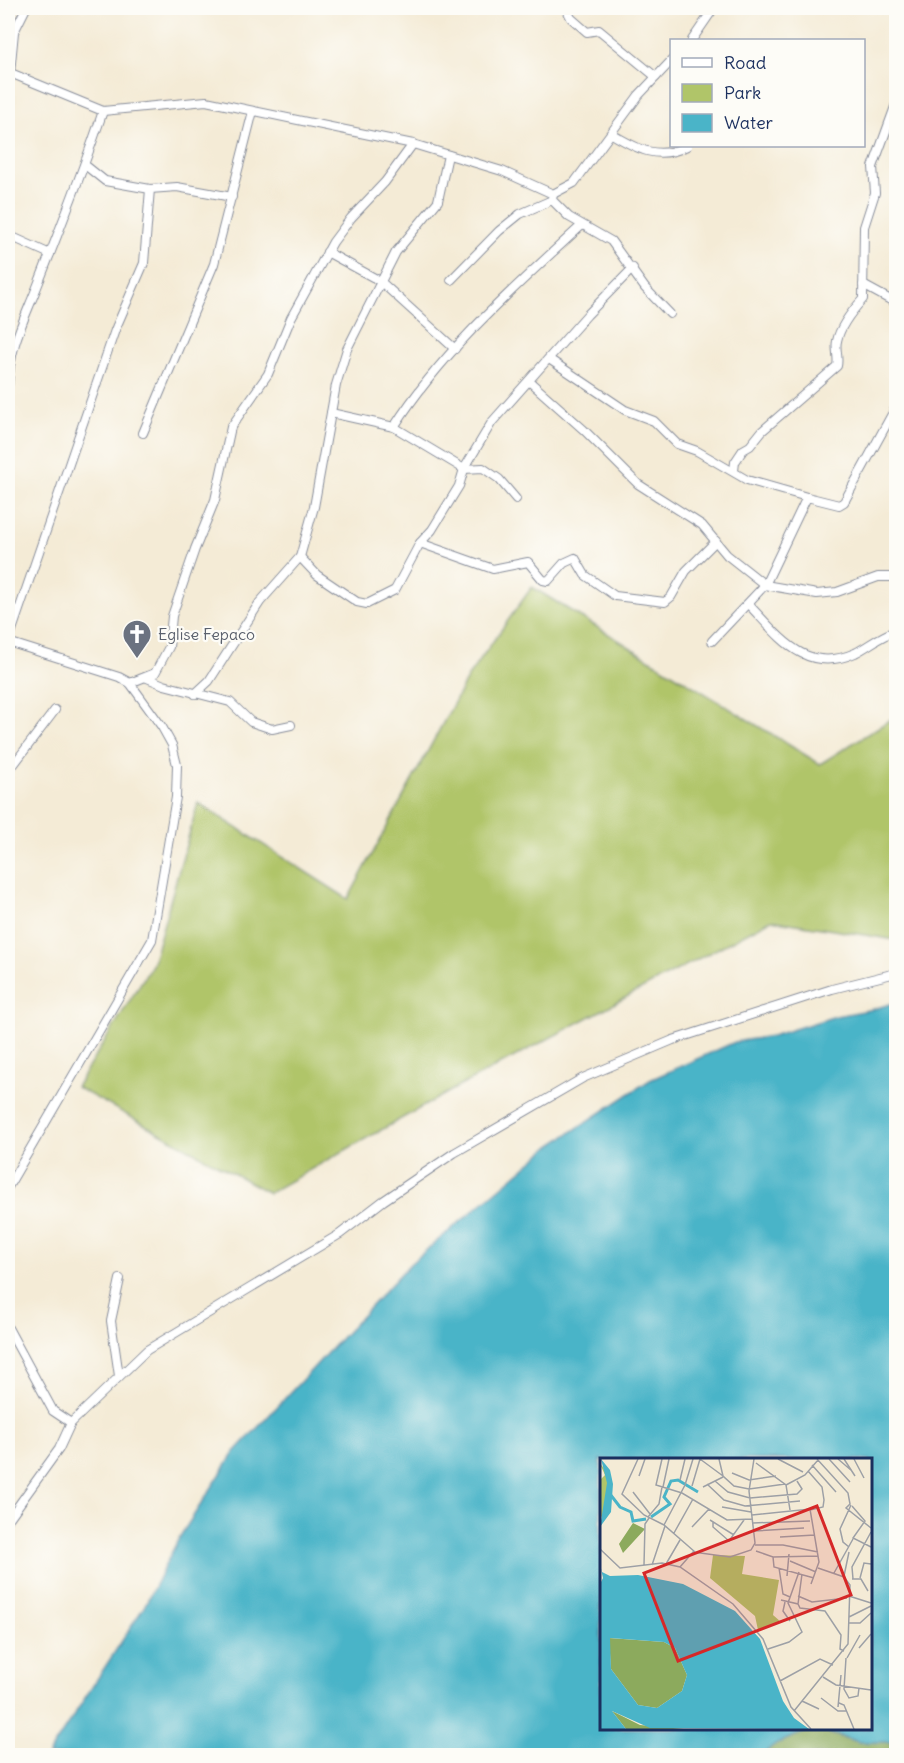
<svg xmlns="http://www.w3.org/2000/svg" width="904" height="1763" viewBox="0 0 904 1763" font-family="Delius,sans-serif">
  <rect width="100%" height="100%" fill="#fdfcf7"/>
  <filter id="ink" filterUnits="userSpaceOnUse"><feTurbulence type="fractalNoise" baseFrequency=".0167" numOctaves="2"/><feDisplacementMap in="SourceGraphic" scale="12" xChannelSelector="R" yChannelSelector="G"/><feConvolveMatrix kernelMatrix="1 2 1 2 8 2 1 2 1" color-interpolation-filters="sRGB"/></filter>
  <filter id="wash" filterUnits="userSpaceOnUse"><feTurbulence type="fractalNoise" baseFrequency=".008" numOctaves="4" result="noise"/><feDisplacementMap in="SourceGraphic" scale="24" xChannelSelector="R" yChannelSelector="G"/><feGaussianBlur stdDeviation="1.35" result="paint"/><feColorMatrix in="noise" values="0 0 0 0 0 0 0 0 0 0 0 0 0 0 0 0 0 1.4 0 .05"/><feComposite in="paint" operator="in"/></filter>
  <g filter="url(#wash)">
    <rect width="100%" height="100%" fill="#f4ebd6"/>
    <!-- green -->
    <path fill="#b0c569" stroke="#667a64" stroke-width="1.5" d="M532 587 820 764 896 716V940L771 920 456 1088 269 1193 76 1087 152 965 198 803 348 899 469 675Z"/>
    <!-- forest -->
    <path fill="#8caa5d" stroke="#546c5e" stroke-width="1.5" d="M812 1729 859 1742H896V1755L759 1756 780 1742Z"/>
    <!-- water -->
    <path fill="#4ab4c8" stroke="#327293" stroke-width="1.5" d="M896 1002V1742H859L818 1729 870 1728V1460H601V1728L812 1729 780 1742 759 1756 48 1755 144 1607 179 1538 234 1453 410 1264 550 1146 650 1080 735 1042 772 1036 836 1016 874 1009Z"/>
  </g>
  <g filter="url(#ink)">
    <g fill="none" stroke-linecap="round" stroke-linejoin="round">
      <!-- street casing -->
      <g stroke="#888d9a" stroke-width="10">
        <g id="street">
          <path d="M566 8 571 18 587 32 599 30 656 77"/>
          <path d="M890 8 896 12"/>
          <path d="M692 40 714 8"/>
          <path d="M8 72 103 111 206 101 413 144 502 171 553 194"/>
          <path d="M10 73 14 32 26 8"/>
          <path d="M612 134C637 149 658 161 687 146"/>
          <path d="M85 165 105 181 150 189 177 187 232 197"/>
          <path d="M553 194 574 183 639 95 672 60"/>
          <path d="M553 194 552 200 569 217 611 241 645 288 670 314"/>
          <path d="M8 235 50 254"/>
          <path d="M327 252 380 281 455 349"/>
          <path d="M451 280 499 231 520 214 552 200"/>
          <path d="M863 285 896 303"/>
          <path d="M549 359 625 410 654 421 677 444 697 451 747 480 807 497"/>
          <path d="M529 381 584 430 638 484 702 525 727 555 765 585 817 594 837 592 878 577H896"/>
          <path d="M8 387C10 345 22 325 37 287 60 229 83 171 103 111"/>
          <path d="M331 413 394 427 464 469 483 468 499 479 516 499"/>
          <path d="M394 427C443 350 515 287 581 226"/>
          <path d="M143 433 214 264 253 111"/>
          <path d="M734 471 735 462 743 450 750 446 762 431 837 366C839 357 835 349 837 341 840 326 853 310 863 299L864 227 875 193 873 167 896 104"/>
          <path d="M420 543 493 569 528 562 543 580 548 581 564 563 575 558 585 575 615 596 665 602 671 597 686 571 716 541"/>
          <path d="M300 557 317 575 357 602 367 604 395 590 420 543 432 530 459 486 464 469 492 422 587 315 633 268"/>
          <path d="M749 605C780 637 805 675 855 653 869 646 881 635 896 631"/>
          <path d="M712 641 765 585 807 497 839 505 844 502 896 407"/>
          <path d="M8 642 119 677 130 683 162 727 172 745 177 765 176 797 152 940 8 1187"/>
          <path d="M8 642 115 330 144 263 150 189"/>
          <path d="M147 678 164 685 230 702 251 722 272 729 291 725"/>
          <path d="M130 683 155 673 169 647 172 616 195 549 215 500 231 427 268 374 291 318 333 242 351 218 385 182 413 144"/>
          <path d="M195 694 209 681 260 602 300 557 314 507 336 385 347 349 396 252 438 201 448 155"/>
          <path d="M8 772 55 710"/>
          <path d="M8 1328 53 1411 71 1423"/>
          <path d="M119 1376 111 1321 120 1279"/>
          <path d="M8 1520 59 1449 71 1423 147 1350 340 1234 383 1201 454 1153 583 1078 673 1040 832 989 896 973"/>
        </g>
      </g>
      <!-- street -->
      <use href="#street" stroke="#fff" stroke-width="8"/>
    </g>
  </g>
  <!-- icons -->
  <defs>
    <g id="church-pin" transform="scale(1.5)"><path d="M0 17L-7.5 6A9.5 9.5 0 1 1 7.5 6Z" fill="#6b7280" stroke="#fdfcf7"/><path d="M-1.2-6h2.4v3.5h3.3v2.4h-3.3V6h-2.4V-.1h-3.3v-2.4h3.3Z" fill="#fff"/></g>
  </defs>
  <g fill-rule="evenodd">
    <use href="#church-pin" x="137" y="634"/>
  </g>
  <g text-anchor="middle" stroke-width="4.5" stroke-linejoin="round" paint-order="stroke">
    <!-- worship labels -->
    <g font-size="16" fill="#5b616d" stroke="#fdfcf7" text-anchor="start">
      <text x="158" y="640">Eglise Fepaco</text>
    </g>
  </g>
  <!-- overview -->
  <g transform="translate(600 1458)">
    <rect width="272" height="272" fill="#f4ebd6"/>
    <path d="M0 6 4 10 8 17 6 49 0 62V22L5 17ZM113 97 145 98 142 116 179 122 173 157 181 164 158 172 155 158 110 120Z" fill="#b0c569"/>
    <path d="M33 65 45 71 23 95 19 86ZM9 180 64 184 75 190 87 217 82 233 57 250 38 247 11 211ZM12 253 40 267 84 271H26Z" fill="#8caa5d"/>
    <path d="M1 1 10 12 13 26 11 54 0 69 7 25ZM0 107 2 114 10 118 38 117 83 126 135 153 160 181 183 243 194 260 209 271 50 270 12 253 26 271H0V126L3 120ZM10 180 64 184 75 190 87 217 82 233 57 250 38 247 11 211Z" fill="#4ab4c8" fill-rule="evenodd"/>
    <path fill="none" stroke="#4ab4c8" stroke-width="3" d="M10 36 20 49 31 54 33 63 46 61M51 59 70 46 64 39 71 23 78 22 98 34"/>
    <path fill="none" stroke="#9da0a6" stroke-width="1.5" d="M38 1 22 36 44 57 64 67 95 94M62 1 56 27 82 35 127 62 152 61M100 1 123 18M119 1 123 18 134 28 149 31 185 26M178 1 203 14M217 1 248 35 250 46 246 50 271 70M229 1 250 24M238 1 252 13M244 1 255 18M254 1 264 20M156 5 186 27 190 52M212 7 236 34M208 13 222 29 224 42 223 49 210 52M132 15 149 22 176 18M39 18 45 1M80 22 85 1M115 23 128 34 150 40 197 36 202 31 197 23M107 26 124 42 145 48 200 43M186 27 205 17 218 2M92 28 100 1M63 29 69 1M103 29 123 19M33 34 50 56M252 48 265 63 253 80 271 89M122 49 151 54M152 57 210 51 219 104 211 126M48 59 59 46 62 29M110 62 134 77M113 64V69L129 83 144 62M153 65 210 63M64 67 85 27 93 1M92 69 109 51M154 73 204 70M74 75 93 41M180 79 215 77M155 87H183L218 94M249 89 243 84 240 71 251 47M0 91 20 110 62 105 80 109 133 146 163 181 191 249 211 271M156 93 173 99 218 98M173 99 174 109 214 120M190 103 216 114M66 106 80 82M44 107 45 66 49 60M52 107 65 68M80 109 93 94 130 99 151 92 155 85 149 33 154 1M179 110 183 136 190 139M234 115 253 81M187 118 189 96M244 118 249 94M260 120 264 105 271 106M252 121H261L268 133M253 121 252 109 271 74M198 138 212 144 247 140M249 138 271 145M181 142 198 146 200 150 225 153 241 177 240 191 244 193M185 144 183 153 190 163M198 146 202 116M249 159 271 148M248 165H260L271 155M259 190 271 176M168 191 189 184 202 174 188 145 199 114M246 200 244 231 249 240 258 238 259 230M247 200 260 177M223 219 236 227 271 232M180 223 220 201 233 207M221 240 238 253H246M202 243 219 251M239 245 244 247 254 271M238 249 241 217M194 253 248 186 250 127 244 119 218 110"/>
    <path fill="#d62828" fill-opacity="0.15" stroke="#d62828" stroke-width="3" d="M217 48 251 137 78 203 44 115Z"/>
    <rect width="272" height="272" fill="none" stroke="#1b2f5e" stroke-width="3"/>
  </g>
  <!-- margin -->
  <rect width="904" height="1763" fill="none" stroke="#fdfcf7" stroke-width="30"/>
  <!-- legend -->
  <rect x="670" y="39" width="195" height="108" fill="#fdfcf7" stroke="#a3aaba" stroke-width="1.5"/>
  <rect x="682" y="58" width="30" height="9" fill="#ffffff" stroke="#a3aaba" stroke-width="1.5"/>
  <text x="724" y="69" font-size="18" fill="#1b2f5e">Road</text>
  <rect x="682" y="84" width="30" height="18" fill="#b0c569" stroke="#a3aaba" stroke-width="1.5"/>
  <text x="724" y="99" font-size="18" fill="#1b2f5e">Park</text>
  <rect x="682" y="114" width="30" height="18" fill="#4ab4c8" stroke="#a3aaba" stroke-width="1.5"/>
  <text x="724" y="129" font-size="18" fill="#1b2f5e">Water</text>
</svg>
